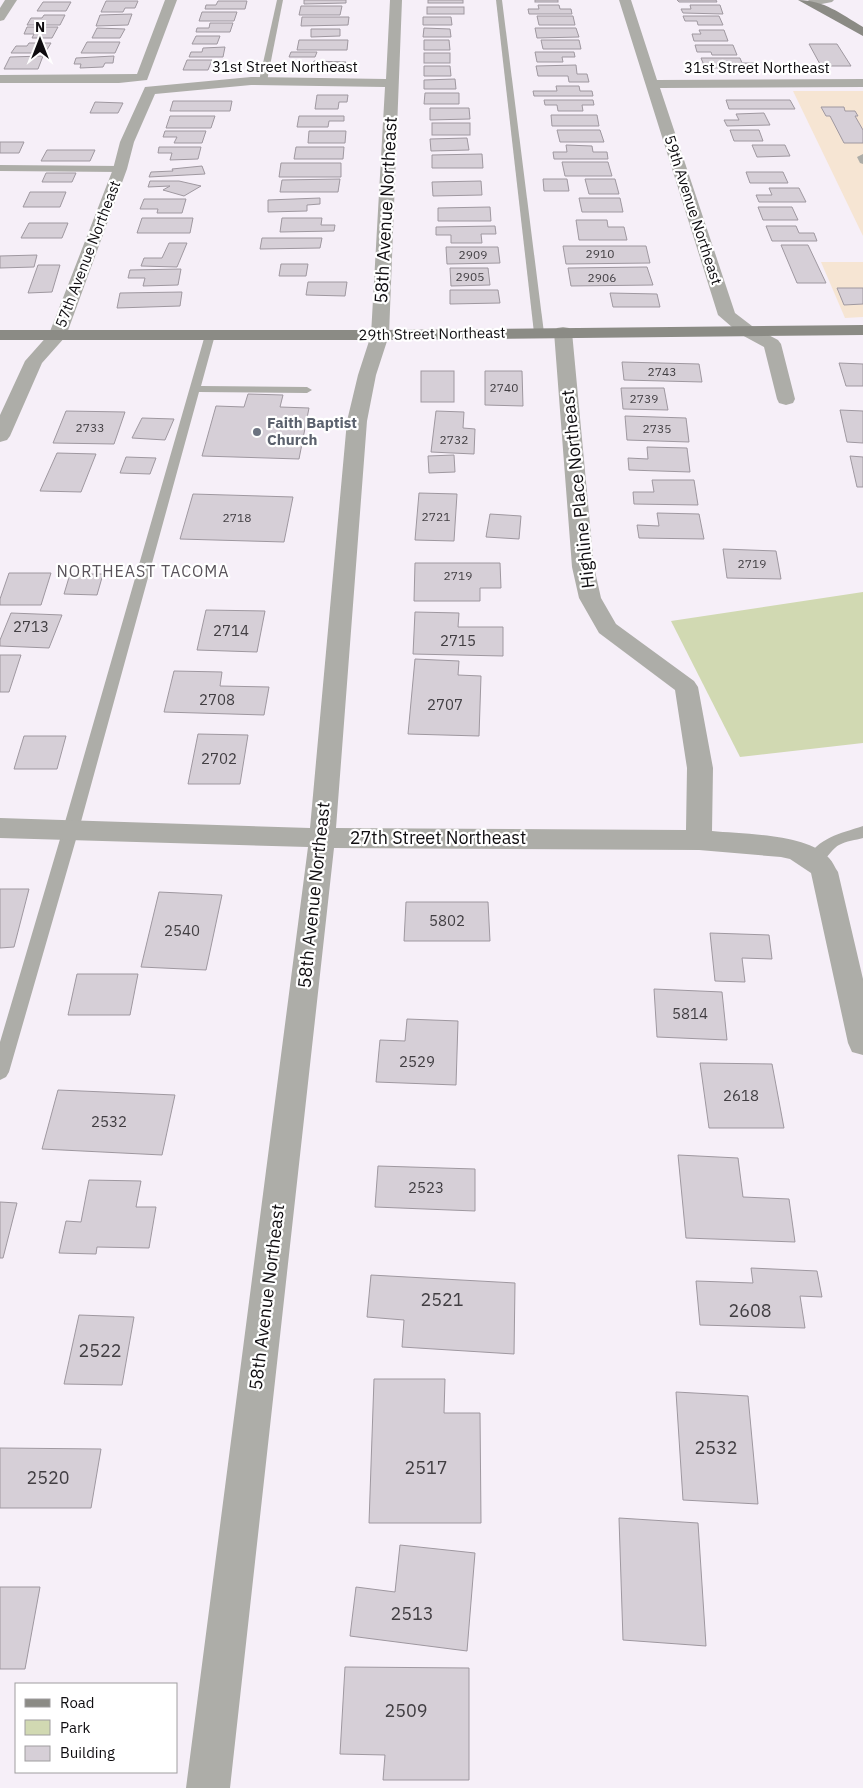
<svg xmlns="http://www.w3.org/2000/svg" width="863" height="1788" viewBox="0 0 863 1788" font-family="'IBM Plex Sans',sans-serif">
  <rect width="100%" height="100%" fill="#f6eff8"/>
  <!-- commercial -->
  <g fill="#f6e5d3">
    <path d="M793 91H863V236Z"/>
    <path d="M821 262H863V317L845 318Z"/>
  </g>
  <!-- green -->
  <path fill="#d1d9b2" d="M863 592V743L740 757 671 621Z"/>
  <!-- building -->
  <g fill="#d6cfd7" stroke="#9f98a0">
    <path d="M304 0H346V3L304 4Z"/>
    <rect x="428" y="0" width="35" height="3"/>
    <rect x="535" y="0" width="23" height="2"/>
    <path d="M677 0H716L717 2H679Z"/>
    <path d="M106 1H138L135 8H125L123 12H101Z"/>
    <path d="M218 1H247L245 9H205L206 5H216Z"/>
    <path d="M43 2H71L66 11H37Z"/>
    <path d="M538 5H559L560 9H571L572 14H529L528 9H539Z"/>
    <path d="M690 5H720L723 14 683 13 681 9H691Z"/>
    <path d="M301 6H342L340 15H299Z"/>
    <rect x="427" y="7" width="37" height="7"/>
    <path d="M202 12H237L234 21H199Z"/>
    <path d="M132 14 128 25 96 26 100 15Z"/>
    <path d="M44 15H65L60 25H27L31 18H42Z"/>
    <path d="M537 16H573L575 25H539Z"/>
    <path d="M683 16H719L723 25H698L697 21H685Z"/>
    <path d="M302 17H349L348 25 301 26Z"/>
    <path d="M423 17H451L452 25H423Z"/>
    <path d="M210 23H233L230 32H196L197 28H209Z"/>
    <path d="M27 27H58L52 38H32L34 34H24Z"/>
    <path d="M97 28 125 29 120 38H92Z"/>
    <path d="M424 28 450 29 451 37H423Z"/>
    <path d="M535 28H576L579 37 537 38Z"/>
    <path d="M311 29H340V36L311 37Z"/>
    <path d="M699 30H724L728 41H694L692 34H701Z"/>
    <path d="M196 36H220L217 44H192Z"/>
    <path d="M299 40H348L347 50H297Z"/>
    <path d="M424 40H449L450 50H424Z"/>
    <path d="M541 40H579L581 49H543Z"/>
    <path d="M87 42H120L115 53H81Z"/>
    <path d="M29 43H51L45 53H11L16 46H27Z"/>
    <path d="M809 44H837L851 66H821Z"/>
    <path d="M695 45H733L737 55H712L711 52H697Z"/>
    <path d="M225 47 223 57H189L191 52H202L203 48Z"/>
    <path d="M291 52H317L315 57H289Z"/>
    <path d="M535 52H574L575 57H562L563 62H537Z"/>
    <rect x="424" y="53" width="26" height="10"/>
    <path d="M43 56 38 69H4L10 57Z"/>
    <path d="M114 56 113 63H105L103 67 80 68 81 64H74L76 58Z"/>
    <path d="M701 58H740L742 63H755L757 68H705Z"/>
    <path d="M187 60H212L208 70H183Z"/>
    <path d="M314 61 346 62 344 70H311Z"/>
    <path d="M576 65 577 74H587L589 82H569L568 76H538L536 66Z"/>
    <path d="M424 66H450L451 76H424Z"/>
    <path d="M455 79 456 89H424V80Z"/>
    <path d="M556 86H579L580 91H592L593 96H534L533 91H557Z"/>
    <path d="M425 93H459V104H424Z"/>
    <path d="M317 95H348L347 102H339L338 109H315Z"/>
    <path d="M544 100H593L594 105H582L583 111H558L557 105H545Z"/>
    <path d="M726 100H790L795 109H729Z"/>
    <path d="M173 101H232L230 111H170Z"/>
    <path d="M95 102 123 103 118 113H90Z"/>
    <path d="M821 107H844L845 111H855L858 116H855L863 130V143H844L830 116H826Z"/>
    <path d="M430 108H469L470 119 430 120Z"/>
    <path d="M764 113 770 125 727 126 724 120H739L736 114Z"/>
    <path d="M551 115H597L599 126H552Z"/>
    <path d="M170 116H215L211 128H166Z"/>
    <path d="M299 116H344V121H329L328 127H297Z"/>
    <rect x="432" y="123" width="38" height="12"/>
    <path d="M557 130H600L604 142H560Z"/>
    <path d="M730 130H759L763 141H734Z"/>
    <path d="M165 131H206L202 143H174L177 137H163Z"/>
    <path d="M309 131H346L345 143H308Z"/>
    <path d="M467 138 469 150 431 151 430 139Z"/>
    <path d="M0 142H24L19 153H0Z"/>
    <path d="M566 145 592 146 593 152H607L608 159H554L553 152H567Z"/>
    <path d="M752 145H785L790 156 757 157Z"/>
    <path d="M159 147H201L198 159 170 160 172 153H158Z"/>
    <path d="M296 147H344L343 159H294Z"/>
    <path d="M47 150H95L90 161H41Z"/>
    <path d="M482 154 483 168H432V155Z"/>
    <path d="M562 162H608L612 176H565Z"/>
    <path d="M281 163H341V177H279Z"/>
    <path d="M202 166 205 174 149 177 151 172 173 171 172 169Z"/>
    <path d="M746 172H783L788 183H750Z"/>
    <path d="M46 173H76L72 182H42Z"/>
    <path d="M340 179 338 192H280L282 180Z"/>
    <path d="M543 179H567L569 191H544Z"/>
    <path d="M585 179H615L619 194H589Z"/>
    <path d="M150 181H179L201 186 184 196 163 190 170 186 148 187Z"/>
    <path d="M481 181 482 195 433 196 432 182Z"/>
    <path d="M769 188H799L806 202H759L756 195H772Z"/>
    <path d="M30 192H66L60 207H23Z"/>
    <path d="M320 198V204L307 205V211L268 212V200Z"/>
    <path d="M579 198H620L623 212H582Z"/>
    <path d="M144 199H186L182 213H157L158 209H140Z"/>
    <path d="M490 207 491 221H438V208Z"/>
    <path d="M758 207H792L798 220H763Z"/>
    <path d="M142 218H193L190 233H137Z"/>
    <path d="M282 218H322L321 225H335L334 231 280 232Z"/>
    <path d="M576 220H607L608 227H624L627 240H579Z"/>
    <path d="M29 223H68L62 238H21Z"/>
    <path d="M495 226 496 234H481L482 243H451V235H436V227Z"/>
    <path d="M766 226H796L799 233H814L817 241H772Z"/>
    <path d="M262 238H322L320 248 260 249Z"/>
    <path d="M169 243H187L177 267 141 266 144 258H162Z"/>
    <path d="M781 245H808L826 283H797Z"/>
    <path d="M563 246H646L650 263 566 264Z"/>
    <path d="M446 247H498L500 263 447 264Z"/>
    <path d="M37 255 34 267 0 268V256Z"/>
    <path d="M281 264H308L306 276H279Z"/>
    <path d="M38 265H60L52 292 28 293Z"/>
    <path d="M647 267 653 285 571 286 568 268Z"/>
    <path d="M450 268H488L490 285 451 286Z"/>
    <path d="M181 269 178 285 143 286 145 278H128L130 270Z"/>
    <path d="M308 282H347L345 296 306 295Z"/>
    <path d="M837 288H863V304L844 305Z"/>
    <path d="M450 290H498L500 303 450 304Z"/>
    <path d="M182 292 180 306 117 308 120 293Z"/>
    <path d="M610 293 657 294 660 307H613Z"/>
    <path d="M622 362 699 364 702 382 624 380Z"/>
    <path d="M839 363 863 364V386H846Z"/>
    <rect x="421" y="371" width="33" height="31"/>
    <path d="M485 371H522L523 406 485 405Z"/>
    <path d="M621 388H664L668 410 623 409Z"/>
    <path d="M248 394 283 395 280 407 309 408 299 459 202 456 216 406 244 407Z"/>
    <path d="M840 410 863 411V443L847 442Z"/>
    <path d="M66 411 125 412 114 444 53 443Z"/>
    <path d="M436 411 464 412 463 428 475 429 474 454 431 452Z"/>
    <path d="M625 416 686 418 689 442 627 440Z"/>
    <path d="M142 418 174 419 165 440 132 438Z"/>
    <path d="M647 447 687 448 690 472 629 470 628 458 648 459Z"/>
    <path d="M57 453 96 454 81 492 40 491Z"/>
    <path d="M454 455 455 472 429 473 428 456Z"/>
    <path d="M850 456 863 457V487H857Z"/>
    <path d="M126 457 156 458 150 474 120 473Z"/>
    <path d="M652 480H694L698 505 634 504 633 492H654Z"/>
    <path d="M419 493 457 494 454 541 415 540Z"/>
    <path d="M193 494 293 497 284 542 180 539Z"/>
    <path d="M657 513 699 514 704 539 639 538 637 525 659 526Z"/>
    <path d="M490 514 521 516 519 539 486 537Z"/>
    <path d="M723 549 776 551 781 579 727 578Z"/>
    <path d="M415 563H500L501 588H480V601H414Z"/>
    <path d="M9 573H51L41 605H0V599Z"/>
    <path d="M70 574H103L97 595 64 594Z"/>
    <path d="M206 610 265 611 257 652 197 650Z"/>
    <path d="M415 612 459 613 458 627H503V656L413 654Z"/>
    <path d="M11 613 62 615 49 648 0 646V640Z"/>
    <path d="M0 655H21L9 692H0Z"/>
    <path d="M415 659 459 661 458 675 481 676 479 736 408 734Z"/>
    <path d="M174 671 222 672 220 686 269 687 264 715 164 712Z"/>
    <path d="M198 734 248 735 240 784H188Z"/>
    <path d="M24 736H66L57 769H14Z"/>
    <path d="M0 889H29L14 947 0 948Z"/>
    <path d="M159 892 222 895 206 970 141 967Z"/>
    <path d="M406 902H488L490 941H404Z"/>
    <path d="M710 933 769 935 772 959 742 958 745 982 715 981Z"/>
    <path d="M77 974H138L130 1015H68Z"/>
    <path d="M654 989 722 992 727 1040 657 1037Z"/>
    <path d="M407 1019 458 1021 456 1085 376 1082 380 1040 405 1041Z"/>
    <path d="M700 1063 772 1064 784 1128H709Z"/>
    <path d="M58 1090 175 1095 162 1155 42 1149Z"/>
    <path d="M678 1155 738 1158 743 1197 789 1199 795 1242 686 1238Z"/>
    <path d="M378 1166 475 1169V1211L375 1207Z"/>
    <path d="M89 1180 141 1181 136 1207H156L149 1248 97 1247 96 1254 59 1253 66 1221 81 1222Z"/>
    <path d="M0 1202 17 1203 3 1258H0Z"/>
    <path d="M751 1268 817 1271 822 1297 800 1296 805 1328 700 1325 696 1281 753 1283Z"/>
    <path d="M371 1275 515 1283 514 1354 402 1347 404 1320 367 1317Z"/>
    <path d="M79 1315 134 1317 122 1385 64 1384Z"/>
    <path d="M374 1379H445L444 1413H480L481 1523H369Z"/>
    <path d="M676 1392 748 1396 758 1504 683 1500Z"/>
    <path d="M0 1448 101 1449 91 1508H0Z"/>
    <path d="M619 1518 698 1523 706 1646 623 1640Z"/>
    <path d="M400 1545 475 1553 467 1651 350 1636 356 1587 395 1592Z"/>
    <path d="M0 1587H40L25 1669H0Z"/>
    <path d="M345 1667 469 1668V1780H383L385 1755 340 1754Z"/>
  </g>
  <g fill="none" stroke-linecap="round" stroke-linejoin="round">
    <!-- lane -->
    <g fill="#adada8" fill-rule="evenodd">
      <path d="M277 0H283L267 81 263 83 259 81Z"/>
      <path d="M496 0H502L544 333 539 336 534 333Z"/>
      <path d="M863 154V164L860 163 857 157Z"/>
      <path d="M0 165 120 166 124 169 120 172 0 171Z"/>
      <path d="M210 332 215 335 201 386 307 387 312 390 307 393 199 392 79 829 9 1072 6 1077 0 1080V1042L63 829 205 335Z"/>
      <path d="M863 826V838C856 840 846 841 839 845 828 851 823 870 807 865L805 861C819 837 839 834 863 826Z"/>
    </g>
    <!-- street -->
    <g fill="#adada8" fill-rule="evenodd">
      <path d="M5 0H17L4 20 0 21V8Z"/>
      <path d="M165 0H177L147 80 119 83H0V75L137 74Z"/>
      <path d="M390 0H402L389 335 376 375 367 421 336 828 686 830 687 768 675 690 599 633 579 598 572 567 554 332 557 328 563 327 569 328 572 332 594 567 601 598 616 624 694 681 698 687 713 768 712 831C743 834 809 834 829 858 833 862 835 868 838 872L863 979V1055L852 1052 848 1043 811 873 790 859 781 857 699 850 334 848 230 1788H186L308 847 0 838V818L310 828 347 421 358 375 371 335 385 87 251 85 155 94 134 142 127 169 66 336 42 363 10 436 7 440 0 442V415L25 361 49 334 113 169 120 142 145 87 251 77 386 79Z"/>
      <path d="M619 0H631L657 80 863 79V87L660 88 735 313 752 326 778 340 781 344 795 399 793 403 786 405 779 403 777 399 764 347 740 334 718 315Z"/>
      <path d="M809 0H834L832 2 811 6 805 3Z"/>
    </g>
    <!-- secondary -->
    <g fill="#8b8b85" fill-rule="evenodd">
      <path d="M798 0C824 0 841 14 863 27V36Z"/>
      <path d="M863 325V335L380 340H0V330H380Z"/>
    </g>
  </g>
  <!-- markers -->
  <circle fill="#6b7280" stroke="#fff" stroke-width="2" cx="257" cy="432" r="5"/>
  <g text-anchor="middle" stroke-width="4.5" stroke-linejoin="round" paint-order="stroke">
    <!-- far-number labels -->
    <g font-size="12" fill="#413e42">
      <text x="600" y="258">2910</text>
      <text x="473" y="259">2909</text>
      <text x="470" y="281">2905</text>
      <text x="602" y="282">2906</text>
      <text x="662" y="376">2743</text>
      <text x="504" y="392">2740</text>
      <text x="644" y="403">2739</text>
      <text x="90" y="432">2733</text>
      <text x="657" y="433">2735</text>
      <text x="454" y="444">2732</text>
      <text x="436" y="521">2721</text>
      <text x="237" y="522">2718</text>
      <text x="752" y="568">2719</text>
      <text x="458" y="580">2719</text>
    </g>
    <!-- far-street labels -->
    <g font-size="15" fill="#0f0d10" stroke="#fff">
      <text x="285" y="72">31st Street Northeast</text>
      <text x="757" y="73">31st Street Northeast</text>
      <text transform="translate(693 210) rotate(72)" y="5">59th Avenue Northeast</text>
      <text transform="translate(88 254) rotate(-69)" y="5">57th Avenue Northeast</text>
      <text transform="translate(432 334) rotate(-1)" y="5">29th Street Northeast</text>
    </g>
    <!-- far-worship labels -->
    <g font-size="15" font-weight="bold" fill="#5b616d" stroke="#fff" text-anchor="start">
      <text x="267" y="428">Faith Baptist<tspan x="267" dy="17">Church</tspan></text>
    </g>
    <!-- number labels -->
    <g font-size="15" fill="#413e42">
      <text x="31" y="632">2713</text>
      <text x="231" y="636">2714</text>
      <text x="458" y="646">2715</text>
      <text x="217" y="705">2708</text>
      <text x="445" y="710">2707</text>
      <text x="219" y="764">2702</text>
      <text x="447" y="926">5802</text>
      <text x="182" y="936">2540</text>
      <text x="690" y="1019">5814</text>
      <text x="417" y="1067">2529</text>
      <text x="741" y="1101">2618</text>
      <text x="109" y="1127">2532</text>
      <text x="426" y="1193">2523</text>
    </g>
    <!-- far-neighbourhood labels -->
    <g font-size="16" letter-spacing="1" fill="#59535a" stroke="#fff">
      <text x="143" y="577">NORTHEAST TACOMA</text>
    </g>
    <!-- street labels -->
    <g font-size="18" fill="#0f0d10" stroke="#fff">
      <text transform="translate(386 210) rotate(-87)" y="6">58th Avenue Northeast</text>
      <text transform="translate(578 489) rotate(-96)" y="6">Highline Place Northeast</text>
      <text x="438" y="844">27th Street Northeast</text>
      <text transform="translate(314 895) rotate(-84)" y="6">58th Avenue Northeast</text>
      <text transform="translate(267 1297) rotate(-83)" y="6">58th Avenue Northeast</text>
    </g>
    <!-- near-number labels -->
    <g font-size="18" fill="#413e42">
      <text x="442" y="1306">2521</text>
      <text x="750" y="1317">2608</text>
      <text x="100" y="1357">2522</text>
      <text x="716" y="1454">2532</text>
      <text x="426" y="1474">2517</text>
      <text x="48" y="1484">2520</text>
      <text x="412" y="1620">2513</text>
      <text x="406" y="1717">2509</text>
    </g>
  </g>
  <!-- legend -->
  <rect x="15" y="1683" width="162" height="90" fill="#ffffff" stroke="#9f9e9f"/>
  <rect x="25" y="1699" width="25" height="8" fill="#8b8b85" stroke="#9f9e9f"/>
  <text x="60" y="1708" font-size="15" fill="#0f0d10">Road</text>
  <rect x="25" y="1720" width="25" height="15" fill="#d1d9b2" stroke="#9f9e9f"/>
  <text x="60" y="1733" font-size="15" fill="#0f0d10">Park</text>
  <rect x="25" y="1746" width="25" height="15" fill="#d6cfd7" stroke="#9f9e9f"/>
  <text x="60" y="1758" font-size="15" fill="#0f0d10">Building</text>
  <!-- north arrow -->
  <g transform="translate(40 40)" stroke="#ffffff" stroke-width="4" paint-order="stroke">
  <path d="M0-4L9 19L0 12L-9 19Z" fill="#0f0d10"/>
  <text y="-8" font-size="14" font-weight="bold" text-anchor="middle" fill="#0f0d10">N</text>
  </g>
</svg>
